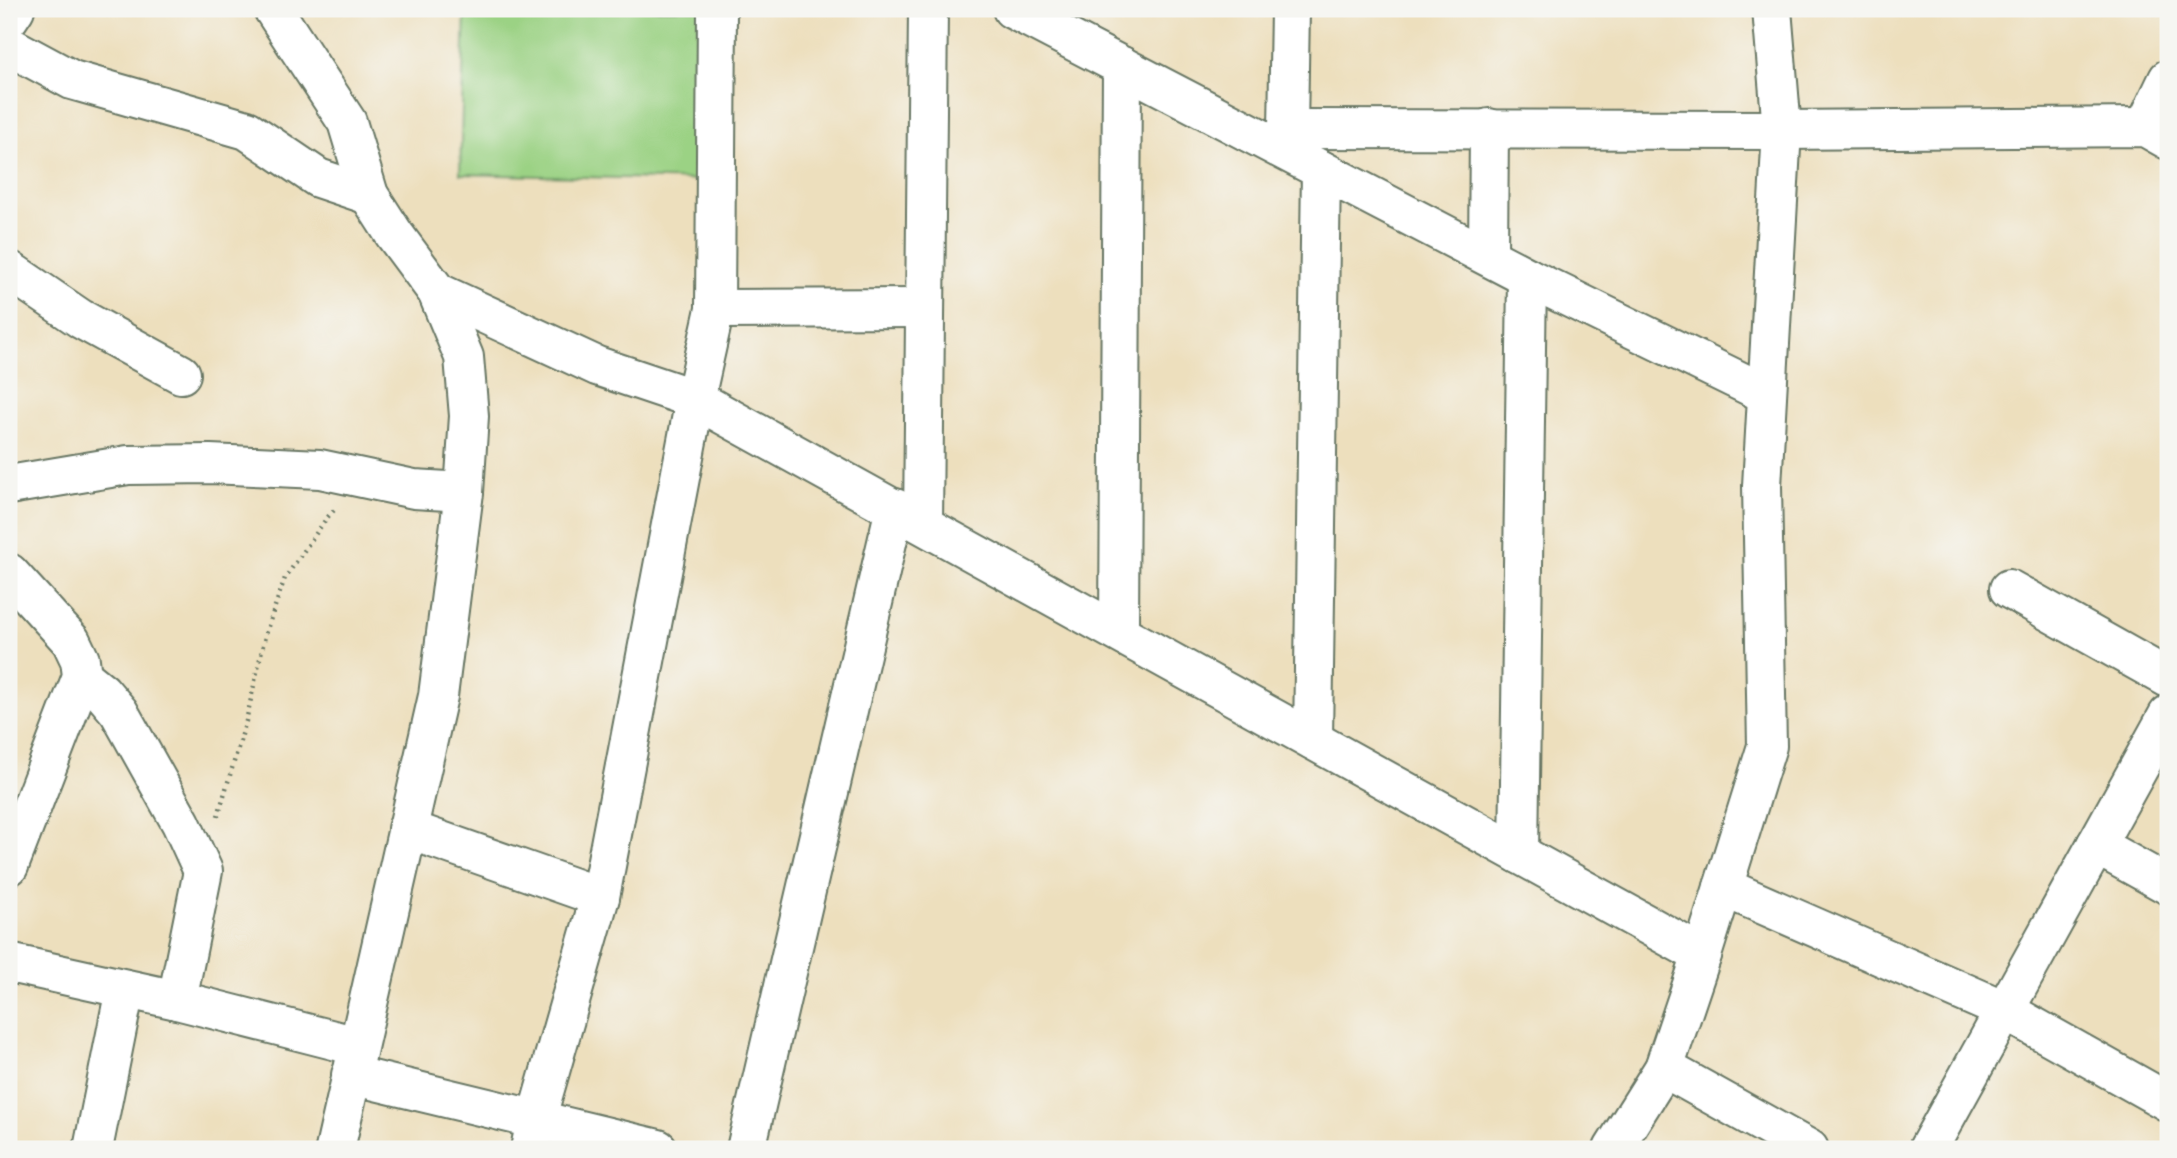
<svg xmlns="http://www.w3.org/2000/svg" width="2177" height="1158" viewBox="0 0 2177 1158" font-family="'Libre Bodoni',serif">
  <rect width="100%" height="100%" fill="#f6f6f2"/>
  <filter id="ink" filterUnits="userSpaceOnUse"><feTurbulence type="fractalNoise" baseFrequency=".0143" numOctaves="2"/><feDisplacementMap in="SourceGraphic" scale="14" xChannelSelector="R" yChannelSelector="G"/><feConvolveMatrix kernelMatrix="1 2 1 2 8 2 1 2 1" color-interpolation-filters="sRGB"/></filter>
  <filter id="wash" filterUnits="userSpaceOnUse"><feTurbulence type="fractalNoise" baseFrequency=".00686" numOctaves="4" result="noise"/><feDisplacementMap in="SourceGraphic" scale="28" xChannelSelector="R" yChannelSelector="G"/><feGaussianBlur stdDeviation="1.57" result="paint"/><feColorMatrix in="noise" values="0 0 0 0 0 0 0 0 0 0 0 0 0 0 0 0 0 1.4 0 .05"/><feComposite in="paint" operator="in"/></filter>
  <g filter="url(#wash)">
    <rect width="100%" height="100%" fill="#eddfbd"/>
    <!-- pitch -->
    <path fill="#9bd284" stroke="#5d885c" stroke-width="2" d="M465 9H706L702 180 460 174Z"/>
  </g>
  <g filter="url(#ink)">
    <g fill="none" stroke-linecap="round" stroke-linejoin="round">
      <!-- minor casing -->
      <g stroke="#677664" stroke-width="42">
        <g id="minor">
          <path d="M273 9 347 122 369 195 394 234 437 292 464 357 469 416 464 492 438 696 335 1149"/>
          <path d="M1012 9 1527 277 1766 394"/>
          <path d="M9 18 15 9"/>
          <path d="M9 46 72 80 247 130 318 178 369 195"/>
          <path d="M2145 127 2168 79"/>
          <path d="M1288 129 1782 130 2145 127 2168 140"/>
          <path d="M1277 146 1288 129 1290 9"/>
          <path d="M1488 256 1489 128"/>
          <path d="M9 270 81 319 181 374"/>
          <path d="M437 292 597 366 695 399 1702 955"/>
          <path d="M715 309 925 308"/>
          <path d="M9 485 128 465 210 464 320 469 414 489 464 492"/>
          <path d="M923 524 928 9"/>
          <path d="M9 573 71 641 80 660 82 676 9 866"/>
          <path d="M2009 589 2168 678"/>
          <path d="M1119 632 1122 66"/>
          <path d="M82 676 102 692 119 712 181 823 203 871 177 1000"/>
          <path d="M1313 740 1321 170"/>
          <path d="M407 829 600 897"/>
          <path d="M2096 845 2168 885"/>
          <path d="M1519 854 1527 277"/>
          <path d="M1723 887 2004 1010 2168 1102"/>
          <path d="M9 963 177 1000 357 1046"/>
          <path d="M1664 1068 1809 1149"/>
          <path d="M351 1075 658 1149"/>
          <path d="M93 1149 125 989"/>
          <path d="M530 1149 536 1120 600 897 695 399 715 309 717 9"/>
          <path d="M746 1149 895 508"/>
          <path d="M1613 1149 1664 1068 1702 955 1767 746 1762 486 1782 130 1772 9"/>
          <path d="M1928 1149 2168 715"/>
        </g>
      </g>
      <!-- path -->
      <path stroke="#677664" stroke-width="4.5" stroke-dasharray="2 5" stroke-linecap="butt" d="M218 816 246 721 266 632 285 578 326 519 336 508"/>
      <!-- minor -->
      <use href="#minor" stroke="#fff" stroke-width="38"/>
    </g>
  </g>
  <!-- margin -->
  <rect width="2177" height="1158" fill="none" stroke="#f6f6f2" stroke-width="35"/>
</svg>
